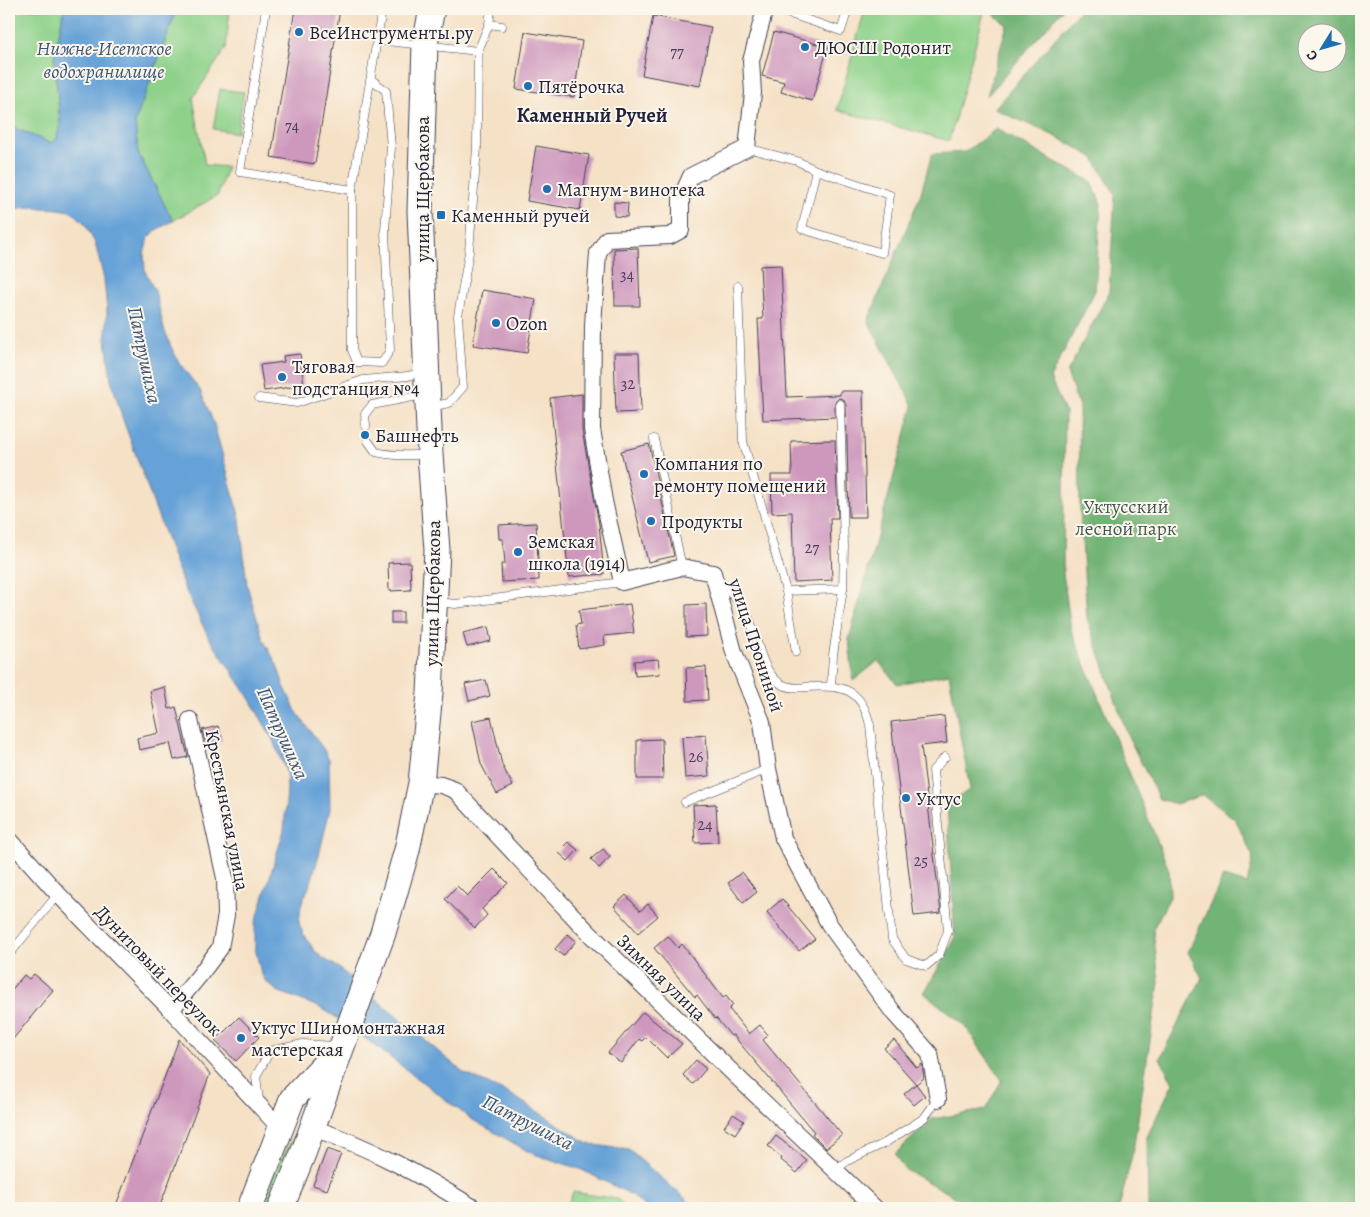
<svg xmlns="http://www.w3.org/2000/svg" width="1370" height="1217" viewBox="0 0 1370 1217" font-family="Alegreya,serif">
  <rect width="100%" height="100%" fill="#fbf7ec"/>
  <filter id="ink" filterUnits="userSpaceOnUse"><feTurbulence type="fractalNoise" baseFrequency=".02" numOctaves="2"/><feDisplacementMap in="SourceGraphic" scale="10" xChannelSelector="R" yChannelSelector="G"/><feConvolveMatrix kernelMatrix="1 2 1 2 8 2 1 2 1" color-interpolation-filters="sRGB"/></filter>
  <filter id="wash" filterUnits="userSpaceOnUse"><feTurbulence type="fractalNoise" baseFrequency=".0096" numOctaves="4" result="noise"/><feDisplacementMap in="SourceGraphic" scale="20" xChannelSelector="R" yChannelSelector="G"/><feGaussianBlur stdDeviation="1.12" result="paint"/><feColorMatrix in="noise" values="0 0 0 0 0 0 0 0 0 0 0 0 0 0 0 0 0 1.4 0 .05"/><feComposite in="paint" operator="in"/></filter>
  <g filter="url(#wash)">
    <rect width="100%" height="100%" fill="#f5e1c6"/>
    <!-- green -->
    <g fill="#8ed18a" stroke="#587a62">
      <path d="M9 9H64L54 57 60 122 57 139 53 143 46 141 9 126Z"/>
      <path d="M177 9H230L226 48 193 98 205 165 227 167 218 195 173 221 138 153 135 122Z"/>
      <path d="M865 9H985L949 141 837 110Z"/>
      <path d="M220 89 244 92 237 133 213 129Z"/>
      <path d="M302 1124 268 1208H261L278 1163Z"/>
      <path d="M573 1192 617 1199 627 1208H567Z"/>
    </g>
    <!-- forest -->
    <g fill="#72b376" stroke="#4a6a58" fill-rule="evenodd">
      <path d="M987 9H1063L987 96 1007 25Z"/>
      <path d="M1081 9H1361V1208H1148L1147 1137 1173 1083 1160 1058 1202 978 1188 952 1223 877 1247 884 1253 857 1235 819 1203 795 1176 804 1159 799 1128 736 1087 618 1080 510 1079 406 1067 373 1109 292 1115 194 1093 157 1057 137 994 109ZM1308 32H1338V62H1308Z"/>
      <path d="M996 129 1092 182 1101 204 1095 291 1050 378 1065 412 1063 573 1071 630 1169 870 1170 897 1153 929 1159 982 1133 1151 1119 1208H975L904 1169 895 1154 932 1119 985 1110 1002 1080 964 1025 924 993 955 939 947 806 970 789 949 674 897 684 878 661 853 681 849 639 913 406 868 321 920 196 932 154 965 152Z"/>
    </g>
    <!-- water -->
    <path fill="#66a2d7" stroke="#446289" d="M64 9H177L135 122 138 153 173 221 156 230 148 239 144 254 145 271 155 291 164 329 171 347 180 364 200 390 214 424 240 519 247 585 263 639 277 665 284 686 296 711 324 750 329 759 330 809 319 855 311 882 301 905 299 923 303 934 314 950 324 959 335 965 464 1073 510 1094 589 1144 629 1150 696 1208H646L632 1195 580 1169 531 1153 471 1119 345 1023 321 1008 277 991 266 982 261 973 255 948V925L284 830 287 789 286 771 271 736 245 691 209 638 184 587 166 538 122 417 111 379 106 340 107 310 104 279 95 243 85 224 76 215 69 211 58 209 25 207 9 211V126L50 143 57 139 60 122 54 57Z"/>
    <g id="blocks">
      <!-- building -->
      <g fill="#ce98bd">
        <path d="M295 9H340L315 164 271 157Z"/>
        <path d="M653 16 711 27 700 86 642 75Z"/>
        <path d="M525 32 582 41 574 97 516 89Z"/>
        <path d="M774 32 828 47 812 101 781 92 784 82 762 76Z"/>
        <path d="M536 146 589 155 580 210 527 201Z"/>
        <path d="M614 202 628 203 627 217 614 216Z"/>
        <path d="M638 248 640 306H615L614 249Z"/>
        <path d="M781 265 787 397 840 395V391H863L866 517H849L846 404 843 399 839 398 835 402V417L763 420 758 319H763L760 266Z"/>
        <path d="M482 290 536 299 527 353 473 345Z"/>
        <path d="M614 353H639L641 412 616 413Z"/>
        <path d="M300 354 304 385 264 391 260 365 284 362 283 356Z"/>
        <path d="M582 394V430L599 524 604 574 569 577 550 398Z"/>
        <path d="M835 440 838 518H830L832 580 794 582 792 512 772 513 771 475H792L791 441Z"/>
        <path d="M649 444 674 556 648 562 621 451Z"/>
        <path d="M536 523 539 580 502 582 501 564H505L503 539H499L498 525Z"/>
        <path d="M410 562 411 590 389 591 388 563Z"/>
        <path d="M630 604 634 633 604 636 605 645 579 649 576 625 581 624 579 610Z"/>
        <path d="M706 604 707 636 686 637V605Z"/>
        <rect x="391" y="612" width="12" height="11"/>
        <path d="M488 627 491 641 467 647 463 633Z"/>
        <path d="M658 659 660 674 635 676 634 661Z"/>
        <path d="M706 667 708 700 687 701 686 668Z"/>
        <path d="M486 680 490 696 469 701 465 684Z"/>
        <path d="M165 687 169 709 176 707 188 757 174 760 170 743 139 750 137 738 159 733 150 691Z"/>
        <path d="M944 716 947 743 921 746 941 913 914 916 891 722Z"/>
        <path d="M491 717 502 765 513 786 497 794 481 764 472 721Z"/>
        <path d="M218 726 222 740 206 744 202 730Z"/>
        <path d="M706 735 709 776 685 778 682 737Z"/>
        <path d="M662 739 663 779H637V740Z"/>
        <path d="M716 804 718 842 695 843 693 805Z"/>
        <path d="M568 842 578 850 568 861 558 852Z"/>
        <path d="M603 849 610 857 599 868 591 859Z"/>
        <path d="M494 869 508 883 482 909 487 915 475 928 445 899 457 886 467 896Z"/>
        <path d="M742 872 757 892 743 903 728 883Z"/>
        <path d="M626 895 640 911 648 904 658 916 638 933 614 906Z"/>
        <path d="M782 899 815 939 799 951 767 912Z"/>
        <path d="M568 934 576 941 563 956 555 949Z"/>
        <path d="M668 936 678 948 682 944 723 998 726 996 733 1005 729 1009 749 1034 760 1025 768 1035 763 1040 842 1135 826 1148 812 1134 814 1132 733 1035 731 1036 716 1018 715 1019 697 995 695 997 654 948Z"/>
        <path d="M34 974 53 990 9 1044V993L24 975 29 979Z"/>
        <path d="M643 1012 682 1044 667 1058 646 1037 642 1041 639 1039 621 1063 608 1053Z"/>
        <path d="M239 1017 259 1037 236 1061 215 1041Z"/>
        <path d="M179 1039 210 1074 159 1208H115Z"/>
        <path d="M894 1040 917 1068 922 1064 924 1078 916 1084 884 1048Z"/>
        <path d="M696 1060 706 1069 693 1084 683 1075Z"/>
        <path d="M916 1084 925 1096 914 1105 904 1094Z"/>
        <path d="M733 1114 744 1121 735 1134 724 1127Z"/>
        <path d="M776 1136 807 1160 797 1173 781 1160 782 1158 768 1146Z"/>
        <path d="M327 1149 341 1154 327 1190 313 1185Z"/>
      </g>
    </g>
  </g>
  <g filter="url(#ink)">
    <use href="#blocks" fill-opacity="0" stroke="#423f50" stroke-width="1"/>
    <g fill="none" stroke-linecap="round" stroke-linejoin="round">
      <!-- service casing -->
      <g stroke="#423f50" stroke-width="9">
        <g id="service">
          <path d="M266 9 240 172 352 190"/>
          <path d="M775 9 841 31 848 9"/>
          <path d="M489 24 502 26"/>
          <path d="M377 40 478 51"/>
          <path d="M371 79 386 91 391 147 385 230 390 350 382 363 357 362 352 350V190L382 9"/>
          <path d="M747 148 797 161 816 170 802 229 882 253 890 195 816 170"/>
          <path d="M738 286 743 441 786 591 796 652"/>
          <path d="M259 398 297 403 363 380 408 376 422 372"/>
          <path d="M430 407 449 403 463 387 458 316 469 252 477 148 478 51 489 24 491 9"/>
          <path d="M366 426 365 414 372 405 423 395"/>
          <path d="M654 439 682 567"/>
          <path d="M368 441 376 452C393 456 410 456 427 454"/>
          <path d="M719 580C727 590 737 599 744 609 759 632 757 668 781 684 788 688 799 688 807 687 842 685 861 687 870 725L892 939 906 959 926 966 939 955 948 931 933 770 945 757"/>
          <path d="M786 591 843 589"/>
          <path d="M439 602 455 604 622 582"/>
          <path d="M831 686 833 655 843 589 844 547 840 404"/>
          <path d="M685 802 768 769"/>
          <path d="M9 955 58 894"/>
          <path d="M259 1101 256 1076 270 1051 303 1044 334 1046"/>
          <path d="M835 1170 847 1161 885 1143 924 1118 938 1099"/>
        </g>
      </g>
      <!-- minor casing -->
      <g stroke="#423f50" stroke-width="18">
        <g id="minor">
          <path d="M765 9 751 61 753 93 747 148 691 176 681 198V230L670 236 607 239 598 253 593 325 592 429 604 501 622 582 682 567 713 573 734 652 762 722 768 769 783 838 829 924 893 1012 930 1054 938 1099"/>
          <path d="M421 783 441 785 455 790 587 931 734 1074 875 1208"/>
          <path d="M9 839 58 894 171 1010 280 1128"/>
          <path d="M171 1010 199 976 220 948 226 915 225 878 190 720"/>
          <path d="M312 1128C369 1146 424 1177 474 1208"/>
        </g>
      </g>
      <!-- primary casing -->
      <g stroke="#423f50" stroke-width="27">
        <g id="primary">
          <path d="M250 1208 292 1099 335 1053"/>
          <path d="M281 1208 304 1151 383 933 407 850 421 783 430 693 437 550 430 454 420 211 425 44 432 9"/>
        </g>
      </g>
      <!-- service -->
      <use href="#service" stroke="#fff" stroke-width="8"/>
      <!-- minor -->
      <use href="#minor" stroke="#fff" stroke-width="16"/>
      <!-- primary -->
      <use href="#primary" stroke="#fff" stroke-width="25"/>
    </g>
  </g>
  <!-- markers -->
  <g fill="#1f6fb2" stroke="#fbf7ec" stroke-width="2">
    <circle cx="299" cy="32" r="5"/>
    <circle cx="805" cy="47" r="5"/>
    <circle cx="528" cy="86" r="5"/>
    <circle cx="547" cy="189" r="5"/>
    <rect x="436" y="210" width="10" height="10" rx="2.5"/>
    <circle cx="496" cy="323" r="5"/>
    <circle cx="282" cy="377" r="5"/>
    <circle cx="365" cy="435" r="5"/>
    <circle cx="644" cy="474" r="5"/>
    <circle cx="651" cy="521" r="5"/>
    <circle cx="518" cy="552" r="5"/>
    <circle cx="906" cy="798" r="5"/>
    <circle cx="241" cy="1038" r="5"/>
  </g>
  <g text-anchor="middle" stroke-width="4" stroke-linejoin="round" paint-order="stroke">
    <!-- number labels -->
    <g font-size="16" fill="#4d405c">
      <text x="677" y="57">77</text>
      <text x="292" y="131">74</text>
      <text x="627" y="280">34</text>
      <text x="628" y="389">32</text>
      <text x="812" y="553">27</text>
      <text x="696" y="762">26</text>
      <text x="705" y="830">24</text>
      <text x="921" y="866">25</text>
    </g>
    <!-- poi labels -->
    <g font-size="19" fill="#22223b" stroke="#fbf7ec" text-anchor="start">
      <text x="309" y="39">ВсеИнструменты.ру</text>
      <text x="815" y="54">ДЮСШ Родонит</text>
      <text x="538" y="93">Пятёрочка</text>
      <text x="557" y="196">Магнум-винотека</text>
      <text x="451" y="222">Каменный ручей</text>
      <text x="506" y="330">Ozon</text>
      <text x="292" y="373">Тяговая<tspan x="292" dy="22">подстанция №4</tspan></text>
      <text x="375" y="442">Башнефть</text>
      <text x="654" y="470">Компания по<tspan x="654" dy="22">ремонту помещений</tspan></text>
      <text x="661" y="528">Продукты</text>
      <text x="528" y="548">Земская<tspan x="528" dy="22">школа (1914)</tspan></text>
      <text x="916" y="805">Уктус</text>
      <text x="251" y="1034">Уктус Шиномонтажная<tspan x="251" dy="22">мастерская</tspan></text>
    </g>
    <!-- street labels -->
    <g font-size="19" fill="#22223b" stroke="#fbf7ec">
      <text transform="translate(422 189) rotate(-90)" y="7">улица Щербакова</text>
      <text transform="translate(432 593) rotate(-89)" y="7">улица Щербакова</text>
      <text transform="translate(757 645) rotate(72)" y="7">улица Прониной</text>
      <text transform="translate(228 810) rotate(79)" y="7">Крестьянская улица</text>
      <text transform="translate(159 970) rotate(46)" y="7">Дунитовый переулок</text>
      <text transform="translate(662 977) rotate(44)" y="7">Зимняя улица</text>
    </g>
    <!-- park labels -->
    <g font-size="19" fill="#425753" stroke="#fbf7ec">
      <text x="1126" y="513">Уктусский<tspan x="1126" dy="22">лесной парк</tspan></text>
    </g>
    <!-- water labels -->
    <g font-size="20" font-style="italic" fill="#3d5579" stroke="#fbf7ec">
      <text x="104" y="55">Нижне-Исетское<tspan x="104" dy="23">водохранилище</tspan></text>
      <text transform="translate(145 355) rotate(78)" y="7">Патрушиха</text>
      <text transform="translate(283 733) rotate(66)" y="7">Патрушиха</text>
      <text transform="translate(528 1122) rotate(27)" y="7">Патрушиха</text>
    </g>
    <!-- neighbourhood labels -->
    <g font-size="20" font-weight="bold" fill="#22223b" stroke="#fbf7ec">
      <text x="592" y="122">Каменный Ручей</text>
    </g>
  </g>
  <!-- margin -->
  <rect width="1370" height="1217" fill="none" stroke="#fbf7ec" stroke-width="30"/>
  <!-- north arrow -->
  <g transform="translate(1322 48) rotate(233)"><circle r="24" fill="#fbf7ec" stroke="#a4a2a5"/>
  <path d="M0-4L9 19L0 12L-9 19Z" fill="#1f6fb2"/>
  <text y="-8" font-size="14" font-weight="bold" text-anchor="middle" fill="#22223b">С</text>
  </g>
</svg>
